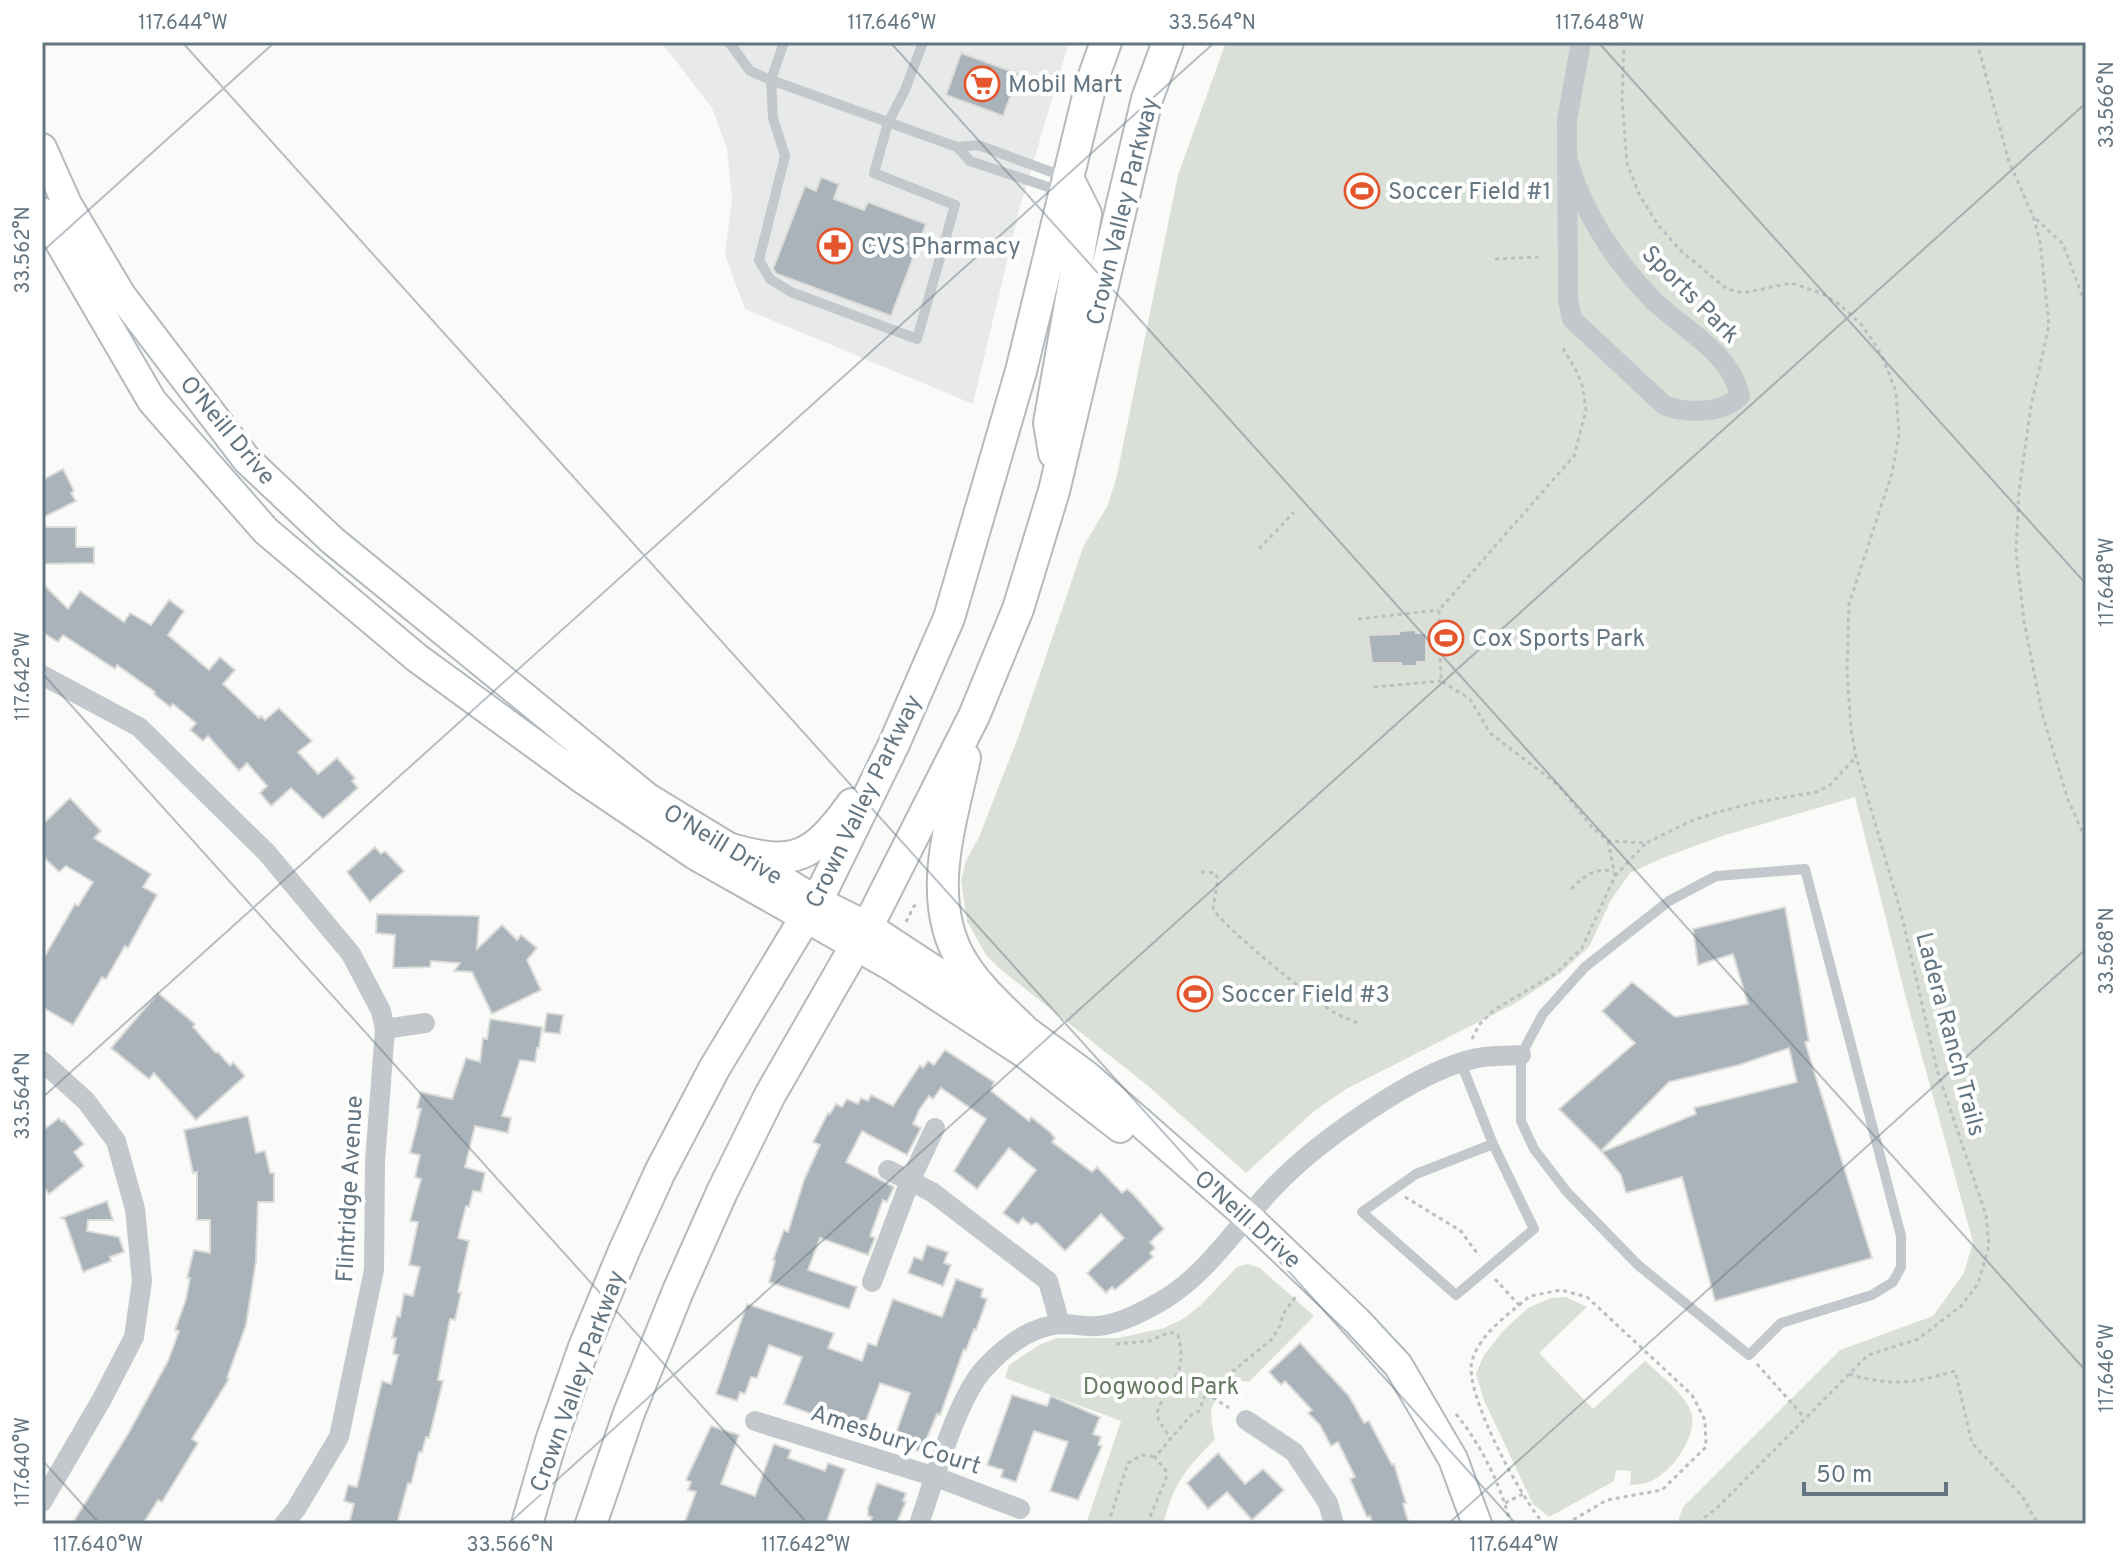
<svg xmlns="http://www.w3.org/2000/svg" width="2128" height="1566" viewBox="0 0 2128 1566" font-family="Overpass,sans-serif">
  <rect width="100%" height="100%" fill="#fafaf8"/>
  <!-- built -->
  <path fill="#e8e9e9" d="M661 42H1069L1020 207 973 404 745 309 725 255 732 198 727 149 712 108Z"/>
  <!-- green -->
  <g fill="#dadfd7">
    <path d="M1226 42H2086V1524H1677L1683 1507 1840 1350 1933 1316 1964 1273 1973 1242 1907 1002 1855 797 1725 835 1665 857 1630 873 1611 900 1589 947 1561 973 1514 1004 1346 1089 1313 1112 1246 1173 1147 1085 999 968 986 955 967 921 961 880 966 861 979 837 1019 735 1084 545 1108 505 1117 475 1178 175Z"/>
    <path d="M1247 1264 1260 1268 1314 1316 1249 1382 1235 1380C1211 1402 1207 1405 1215 1439 1185 1471 1175 1480 1163 1524H1086L1121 1421 1005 1378 1009 1365 1039 1345 1057 1338H1118L1164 1328 1183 1319 1201 1305 1237 1267Z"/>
    <path d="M1566 1297 1587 1307 1539 1353 1593 1409 1645 1361C1658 1373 1685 1394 1691 1412 1699 1435 1671 1474 1649 1482 1644 1484 1636 1484 1630 1485L1631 1471 1616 1470 1614 1481 1549 1517 1533 1504 1483 1398 1476 1374 1484 1355 1503 1331 1528 1308 1551 1298Z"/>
  </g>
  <!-- building -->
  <g fill="#aab3b9" stroke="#dcdcda" stroke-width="2">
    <path d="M961 53 1019 74 1003 116 946 95Z"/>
    <path d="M821 177 839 184 834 199 864 210 868 202 926 224 891 316 777 274 773 269 805 186 816 191Z"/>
    <path d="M63 469 74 491 71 493 76 501 42 518V480Z"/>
    <path d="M42 527H76V547H94V563L42 564Z"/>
    <path d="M42 583 68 609 80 591 124 622 130 613 151 625 169 600 184 611 168 635 209 670 220 657 235 670 223 684 259 718 261 716 265 720 279 708 312 741 298 752 318 774 337 758 355 778 352 781 358 788 323 819 291 788 271 806 260 793 267 786 247 763 239 771 208 736 203 741 190 730 196 723 173 704 170 707 154 694 155 692 117 665 115 669 63 635 58 642 42 632Z"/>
    <path d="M1416 630V633H1426V662H1417V666H1401V663H1372L1368 635 1399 634 1400 631Z"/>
    <path d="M70 798 101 831 94 838 151 874 143 887 157 895 128 948 125 946 106 979 102 977 73 1025 42 1007V961L75 904 78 906 93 882 66 866 59 872 42 855V825Z"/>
    <path d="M375 847 381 854 385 851 404 871 370 902 347 872Z"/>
    <path d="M1785 907 1809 1041 1805 1042 1872 1258 1715 1301 1682 1177 1626 1193 1621 1175 1602 1152 1696 1114 1694 1108 1797 1082 1789 1048 1739 1065 1669 1082 1601 1151 1559 1109 1635 1043 1602 1011 1632 982 1675 1017 1748 1004 1733 954 1698 965 1693 929Z"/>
    <path d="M377 914 479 916 477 949 502 925 517 940 521 935 537 948 527 960 541 990 492 1014 472 972 454 971 460 963 431 961 430 967 393 968 395 935 376 933Z"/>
    <path d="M158 993 195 1024 193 1027 216 1053 218 1052 230 1066 233 1062 245 1076 196 1120 154 1073 149 1079 111 1048Z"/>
    <path d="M547 1013 563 1015 560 1034 544 1032Z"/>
    <path d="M490 1019 542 1027 539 1048H537L535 1062 520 1060 502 1116 511 1118 508 1133 475 1126 465 1167 485 1173 481 1192 473 1191 469 1207 466 1206 458 1238 469 1241 458 1292 461 1293 455 1320 450 1319 438 1380 443 1381 429 1438 426 1437 422 1452H419L411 1484 408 1483 397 1524H349L354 1504 344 1501 348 1485 357 1487 382 1381 391 1384 398 1355 393 1354 396 1338H392L397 1316 400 1317 404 1294 413 1296 420 1267 409 1265 418 1222 410 1221 421 1179 415 1177 420 1155 410 1153 421 1109 417 1108 421 1092 452 1099 466 1058 480 1062 483 1038 487 1039Z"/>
    <path d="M945 1050 994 1082 991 1091 1029 1121 1031 1117 1050 1132 1055 1138 1052 1142 1092 1172 1097 1167 1122 1193 1127 1189 1133 1194 1164 1229 1150 1242 1155 1248 1150 1253 1153 1257 1115 1290 1112 1287 1106 1293 1087 1273 1124 1238 1101 1214 1065 1251 1037 1223 1031 1225 1023 1218 1018 1224 1003 1213 1036 1170 1009 1148 977 1189 954 1171 986 1119 941 1088 933 1099 929 1096 919 1110 913 1124 921 1128 907 1155 862 1131 846 1162 894 1187 887 1202 883 1200 870 1236 875 1238 868 1255 820 1238 808 1270 857 1287 849 1309 769 1282 775 1261 773 1260 784 1230 788 1232 804 1180 820 1145 813 1142 828 1113 830 1114 836 1104 842 1107 847 1099 858 1104 861 1098 868 1101 871 1095 893 1106 920 1065 923 1068 928 1061 934 1065Z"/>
    <path d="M248 1116 256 1153 265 1151 270 1173H274V1202H258L256 1261 246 1325 227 1378 229 1379 192 1439 198 1443 162 1502 158 1500 143 1524H72L128 1434 168 1361 179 1331 175 1330 186 1299 190 1278H187L194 1250 210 1253V1220H197V1172L193 1173 184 1130Z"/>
    <path d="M59 1118 62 1122 64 1121 84 1144 74 1152 84 1166 49 1194 42 1185V1131Z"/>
    <path d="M107 1201 113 1220H88L87 1231 119 1237 124 1252 110 1257 111 1261 83 1272 65 1220 61 1218Z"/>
    <path d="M927 1245 948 1252 944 1263 951 1265 943 1286 908 1273 914 1257 922 1260Z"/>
    <path d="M956 1279 983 1289 981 1297 987 1299 976 1330 974 1329 966 1350 964 1349 940 1415 937 1414 921 1452 893 1442 910 1393 880 1383 862 1432 784 1404 802 1357 769 1345 757 1378 751 1377 745 1394 740 1392 737 1401 716 1394 747 1304 834 1333 828 1348 862 1361 868 1343 876 1346 893 1299 942 1317Z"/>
    <path d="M1300 1343 1349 1396 1364 1423 1369 1421 1392 1465 1394 1464 1406 1503 1403 1504 1409 1524H1373L1370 1516 1367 1517 1350 1479 1355 1477 1338 1442 1331 1446 1320 1425 1308 1413 1312 1410 1285 1381 1281 1385 1269 1372Z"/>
    <path d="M1012 1395 1047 1406 1051 1396 1100 1417 1093 1434 1101 1437 1098 1445 1102 1446 1078 1500 1050 1491 1068 1442 1034 1431 1016 1482 1001 1477 1003 1470 987 1465Z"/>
    <path d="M711 1426 739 1435 721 1484 755 1496 774 1444 791 1450 788 1458 825 1471 828 1463 845 1469 826 1524H684L696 1492 688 1490 691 1482 686 1480Z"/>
    <path d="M1218 1453 1245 1484 1263 1469 1284 1490 1252 1520 1227 1492 1208 1509 1187 1483Z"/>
    <path d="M877 1483 906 1493 903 1501 906 1502 896 1524H870L872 1517 868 1516V1508Z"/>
  </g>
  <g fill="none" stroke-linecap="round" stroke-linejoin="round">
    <!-- secondary casing -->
    <g stroke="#b3babf" stroke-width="32">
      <g id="secondary">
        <path d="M42 148 67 204 121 295 247 460 333 541 648 798 815 900 867 926 1021 1027 1086 1075 1248 1217 1357 1321 1398 1365 1453 1459 1477 1524"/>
        <path d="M42 212 152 401 266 531 417 658 584 780 695 855 893 967 1024 1053 1120 1128"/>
      </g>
    </g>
    <!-- primary casing -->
    <g stroke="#b5babe" stroke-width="34">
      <g id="primary">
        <path d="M1054 453 1049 423 1086 214 1068 178"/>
        <path d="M965 758C951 824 924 900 963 963 978 987 1000 1007 1021 1027"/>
        <path d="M731 849C794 867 813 858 852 804"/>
        <path d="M527 1524 551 1441 584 1347 624 1251 660 1172 714 1069 825 885 894 744 949 618 1021 371 1091 84 1106 42"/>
        <path d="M591 1524 629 1413 678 1291 722 1192 770 1095 875 912 974 716 1018 609 1054 491 1147 99 1168 42"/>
      </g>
    </g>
    <!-- path -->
    <g stroke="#bbbfc2" stroke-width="3" stroke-dasharray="4 4" stroke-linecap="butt">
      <path d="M1624 42 1622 99 1627 163 1639 194 1658 225 1681 251 1727 289 1743 293 1791 283 1821 293 1839 304 1861 324 1873 341 1883 358 1896 392 1899 434 1892 473 1849 604 1847 670 1851 729 1856 757 1901 913 1938 1073 1986 1215 1989 1246 1978 1284 1961 1306 1918 1339 1868 1355 1718 1507 1696 1524"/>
      <path d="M1977 42 2009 162 2033 216 2040 241 2049 325 2031 406 2019 491 2016 553 2024 621 2042 713 2068 800 2086 840"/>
      <path d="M2036 219 2063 244 2086 306"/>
      <path d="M1495 259 1538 257"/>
      <path d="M1563 348 1578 374 1583 388 1586 410 1574 456 1439 610 1441 681 1470 699 1490 733 1558 785 1592 827 1608 841 1646 843 1691 821 1718 812 1757 802 1817 792 1830 785 1856 757"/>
      <path d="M1259 549 1294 512"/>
      <path d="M1358 619 1439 610"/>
      <path d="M1374 687 1441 681"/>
      <path d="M1201 872 1215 873 1218 879 1213 908C1219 924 1316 1002 1335 1013 1343 1017 1351 1020 1358 1023"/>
      <path d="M1615 876 1645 844"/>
      <path d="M1571 889C1585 875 1594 868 1614 871"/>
      <path d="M906 922 914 906 919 903"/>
      <path d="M1472 1039 1479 1025 1494 1010 1556 973 1582 948 1615 876 1608 841"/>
      <path d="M1405 1197 1461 1231 1479 1256"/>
      <path d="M1495 1279 1519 1305C1500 1321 1479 1337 1472 1361 1463 1392 1522 1500 1544 1524"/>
      <path d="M1519 1305 1530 1296 1561 1290 1587 1297 1692 1395 1705 1420 1706 1447 1662 1490 1607 1500 1566 1524"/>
      <path d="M1116 1344 1149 1341 1170 1332 1178 1335C1189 1378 1167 1381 1157 1413L1159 1421 1171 1439"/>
      <path d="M1757 1364 1805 1418"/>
      <path d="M1849 1374C1892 1387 1913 1383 1955 1371L1972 1443 2022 1496 2038 1524"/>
      <path d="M1206 1393 1229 1408"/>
      <path d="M1456 1414C1482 1446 1500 1484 1511 1524"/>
      <path d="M1505 1503 1523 1494"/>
      <path d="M1108 1524 1128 1463 1142 1455 1155 1457"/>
      <path d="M1147 1524 1166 1479V1471L1155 1457 1191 1415 1199 1411 1206 1393 1271 1340 1280 1326 1283 1314 1296 1296"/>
    </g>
    <!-- service -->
    <g stroke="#c3c8cc" stroke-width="10">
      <path d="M729 42 750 71 771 80 957 147 978 145 1065 177"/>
      <path d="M784 42 771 80 773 118 785 156 759 260 770 279 791 292 917 339 955 205 874 173 888 123 905 90 923 42"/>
      <path d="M957 147 970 161 1060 191"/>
      <path d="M1805 869 1901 1236V1267L1893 1282 1872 1295 1781 1323 1749 1355 1638 1265 1567 1192 1534 1149 1521 1121V1055L1543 1014 1585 967 1669 901 1716 876Z"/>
      <path d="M1461 1063 1493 1144 1534 1229 1456 1295 1362 1212 1416 1174 1493 1144"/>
    </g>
    <!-- minor -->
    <g stroke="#c3c8cc" stroke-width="20">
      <path d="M1567 158C1583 212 1614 260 1653 300 1683 330 1729 350 1740 395 1726 414 1685 414 1664 405L1572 319 1568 299 1567 120 1581 42"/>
      <path d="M42 675 139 727 267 853 351 954 381 1011 385 1029 375 1162 374 1270 339 1437 296 1509 284 1524"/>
      <path d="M385 1029 425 1023"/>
      <path d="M42 1061 86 1101 116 1141 135 1209 142 1281 134 1337 102 1399 42 1502"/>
      <path d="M888 1170 932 1192 1048 1281 1060 1324"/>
      <path d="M872 1282 910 1181 935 1128"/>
      <path d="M1246 1420 1294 1452 1328 1503 1334 1524"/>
      <path d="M755 1421 936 1477 1020 1509"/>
      <path d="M919 1524C933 1484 957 1397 985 1368 1005 1346 1030 1326 1062 1324 1074 1324 1086 1327 1098 1326 1121 1324 1146 1310 1165 1299 1210 1271 1239 1223 1275 1186 1316 1143 1415 1072 1473 1059 1488 1055 1506 1056 1521 1055"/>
    </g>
    <!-- secondary -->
    <use href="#secondary" stroke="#fff" stroke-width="28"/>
    <!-- primary -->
    <use href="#primary" stroke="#fff" stroke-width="30"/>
  </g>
  <!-- ticks -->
  <path fill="none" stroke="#657683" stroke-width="2" stroke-opacity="0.45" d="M182 42 1516 1524M890 42 2086 1371M1598 42 2086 584M42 252 275 42M42 673 808 1524M42 1098 1215 42M42 1460 100 1524M508 1524 2086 103M1448 1524 2086 949"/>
  <!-- icons -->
  <defs>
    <g id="supermarket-ring" transform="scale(1.8)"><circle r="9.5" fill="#fff" stroke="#e4572e" stroke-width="1.5"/><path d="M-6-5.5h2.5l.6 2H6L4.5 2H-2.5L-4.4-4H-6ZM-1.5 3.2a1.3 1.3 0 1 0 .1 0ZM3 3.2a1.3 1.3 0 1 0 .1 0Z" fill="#e4572e"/></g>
    <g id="stadium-ring" transform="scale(1.8)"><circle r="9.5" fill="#fff" stroke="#e4572e" stroke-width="1.5"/><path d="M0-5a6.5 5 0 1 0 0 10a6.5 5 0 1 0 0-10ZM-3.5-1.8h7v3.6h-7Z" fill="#e4572e"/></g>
    <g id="pharmacy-ring" transform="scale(1.8)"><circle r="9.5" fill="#fff" stroke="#e4572e" stroke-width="1.5"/><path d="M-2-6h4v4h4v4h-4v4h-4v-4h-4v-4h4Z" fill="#e4572e"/></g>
  </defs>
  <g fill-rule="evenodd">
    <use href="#supermarket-ring" x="982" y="84"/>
    <use href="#stadium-ring" x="1362" y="191"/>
    <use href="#pharmacy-ring" x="835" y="246"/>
    <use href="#stadium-ring" x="1446" y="638"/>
    <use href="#stadium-ring" x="1195" y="994"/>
  </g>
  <g text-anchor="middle" stroke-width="8" stroke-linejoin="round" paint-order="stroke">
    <!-- poi labels -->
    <g font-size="24" fill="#657683" stroke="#fff" text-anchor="start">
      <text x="1008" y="92">Mobil Mart</text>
      <text x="1388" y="199">Soccer Field #1</text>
      <text x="861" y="254">CVS Pharmacy</text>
      <text x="1472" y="646">Cox Sports Park</text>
      <text x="1221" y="1002">Soccer Field #3</text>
    </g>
    <!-- street labels -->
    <g font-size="24" fill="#657683" stroke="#fff">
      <text transform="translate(1122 211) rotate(-76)" y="8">Crown Valley Parkway</text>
      <text transform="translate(1691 294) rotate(45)" y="8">Sports Park</text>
      <text transform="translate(228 430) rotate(50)" y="8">O'Neill Drive</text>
      <text transform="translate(863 801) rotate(-64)" y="8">Crown Valley Parkway</text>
      <text transform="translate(723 844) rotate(31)" y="8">O'Neill Drive</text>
      <text transform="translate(1951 1034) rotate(75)" y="8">Ladera Ranch Trails</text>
      <text transform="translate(349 1189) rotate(-87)" y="8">Flintridge Avenue</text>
      <text transform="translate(1248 1219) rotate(42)" y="8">O'Neill Drive</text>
      <text transform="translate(577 1381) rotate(-70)" y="8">Crown Valley Parkway</text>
      <text transform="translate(896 1439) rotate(18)" y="8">Amesbury Court</text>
    </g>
    <!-- park labels -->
    <g font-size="24" fill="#687a64" stroke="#fff">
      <text x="1161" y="1394">Dogwood Park</text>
    </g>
  </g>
  <!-- border -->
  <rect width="2128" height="1566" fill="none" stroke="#ffffff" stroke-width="88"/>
  <!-- scale -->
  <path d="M1804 1482v12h142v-12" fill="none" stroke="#657683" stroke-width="4"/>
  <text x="1816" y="1482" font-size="24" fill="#657683" stroke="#ffffff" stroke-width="6" paint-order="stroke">50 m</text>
  <rect x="44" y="44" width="2040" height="1478" fill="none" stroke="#657683" stroke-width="3"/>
  <g font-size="20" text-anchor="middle" fill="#657683">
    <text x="183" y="29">117.644°W</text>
    <text x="892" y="29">117.646°W</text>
    <text x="1212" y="29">33.564°N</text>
    <text x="1600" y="29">117.648°W</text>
    <text transform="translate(2106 105) rotate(-90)" y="7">33.566°N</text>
    <text transform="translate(22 250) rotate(-90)" y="7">33.562°N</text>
    <text transform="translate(2106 582) rotate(-90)" y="7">117.648°W</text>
    <text transform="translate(22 676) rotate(-90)" y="7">117.642°W</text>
    <text transform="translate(2106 951) rotate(-90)" y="7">33.568°N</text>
    <text transform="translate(22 1096) rotate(-90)" y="7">33.564°N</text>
    <text transform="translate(2106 1368) rotate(-90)" y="7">117.646°W</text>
    <text transform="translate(22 1462) rotate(-90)" y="7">117.640°W</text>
    <text x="98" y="1551">117.640°W</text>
    <text x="510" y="1551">33.566°N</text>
    <text x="806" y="1551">117.642°W</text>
    <text x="1514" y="1551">117.644°W</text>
  </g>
</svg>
